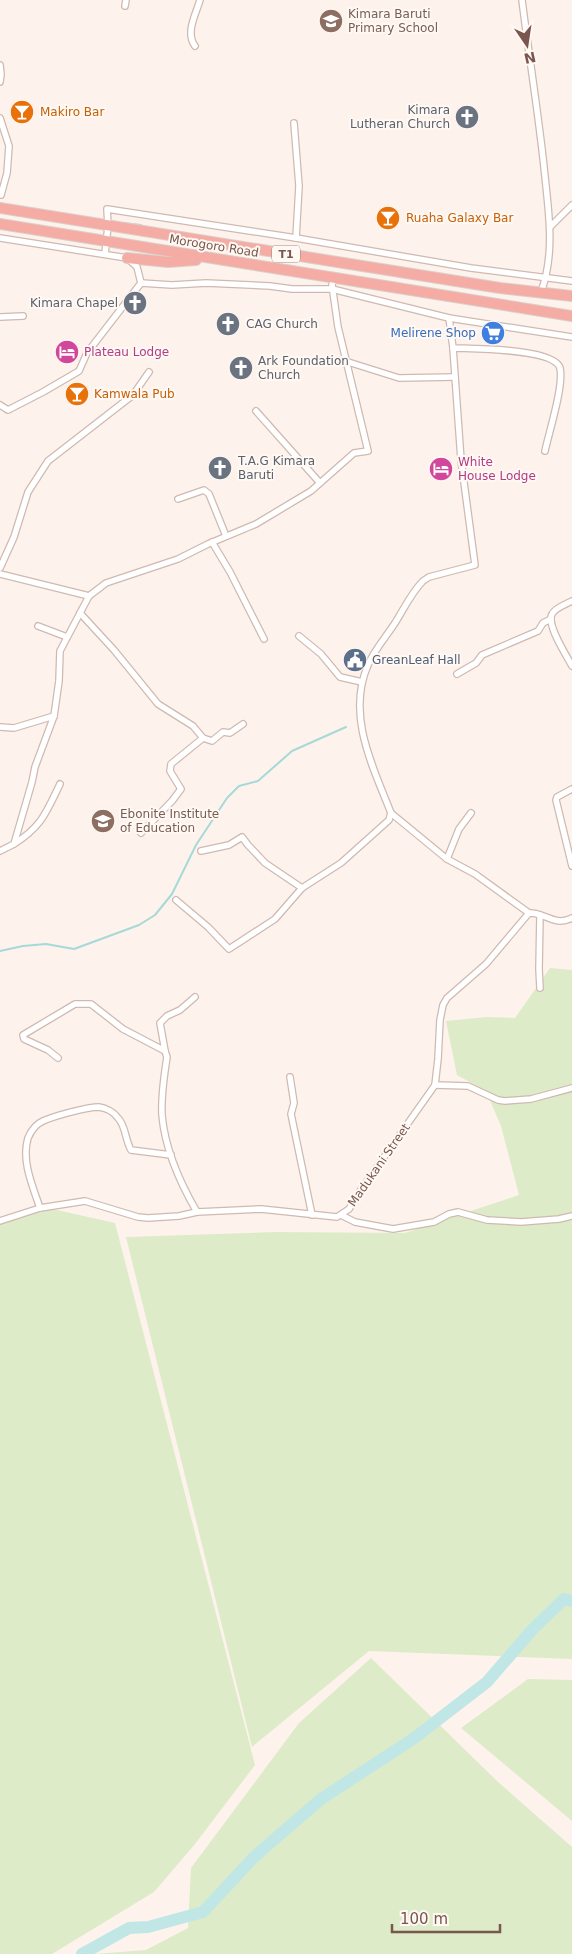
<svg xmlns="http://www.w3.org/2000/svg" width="572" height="1954" viewBox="0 0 572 1954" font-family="'DejaVu Sans',sans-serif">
  <rect width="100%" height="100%" fill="#fdf3ec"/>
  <!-- green -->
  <g fill="#ddebc9">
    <path d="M550 968 572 970V1659L369 1651 252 1747 126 1237 275 1232 405 1233 519 1195 501 1126 486 1091 457 1075 446 1021 487 1017 515 1018Z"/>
    <path d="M48 1208 115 1223 255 1765 195 1844 154 1892 52 1954H0V1224Z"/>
    <path d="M371 1658 497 1781 572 1847V1954H95L146 1950 188 1928 191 1868 299 1723Z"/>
    <path d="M528 1679 572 1680V1821L461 1728Z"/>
  </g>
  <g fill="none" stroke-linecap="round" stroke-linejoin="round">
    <!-- stream -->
    <g stroke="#a6d9d8" stroke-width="2">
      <path d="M123 223 141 225"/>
      <path d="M0 951 23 946 46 944 74 949 139 925 155 915 172 894 196 845 227 798 239 786 258 781 292 751 346 727"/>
    </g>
    <!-- river -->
    <path stroke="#c0e7e6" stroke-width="12" d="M82 1954 129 1928 148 1927 203 1912 254 1857 321 1799 413 1739 487 1682 532 1630 564 1599 572 1601"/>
    <!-- street casing -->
    <g stroke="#d0b9b0" stroke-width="8">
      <g id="street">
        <path d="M522 0C529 56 538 111 544 167 548 208 556 252 541 292"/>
        <path d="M125 6 126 0"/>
        <path d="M195 46C185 33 196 14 200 0"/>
        <path d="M0 65 1 74 0 82"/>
        <path d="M0 118 9 146 7 173 1 195"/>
        <path d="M294 123 299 186 296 238"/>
        <path d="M550 227 572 205"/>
        <path d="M0 238 127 258 137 267 141 283 87 353 79 371 43 392 8 410 0 405"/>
        <path d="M105 254 108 226 107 209 296 238 471 268 572 281"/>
        <path d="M141 283 172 285 206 283 270 286 292 289H332L449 318 572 337"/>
        <path d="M0 317 23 316"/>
        <path d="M453 348C472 349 554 348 560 368 564 386 549 432 545 451"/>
        <path d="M345 361 399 378 455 377"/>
        <path d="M256 411 320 483"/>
        <path d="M178 499 204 490 209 494 226 536"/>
        <path d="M212 542 230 572 264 639"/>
        <path d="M0 568 14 537 28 492 48 461 133 395 149 372"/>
        <path d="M0 574 89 596"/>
        <path d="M572 601C566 604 555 608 552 614 546 625 567 656 572 666"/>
        <path d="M80 613 114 650 158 704 193 726 203 738 212 741 223 732 230 733 243 724"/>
        <path d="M38 626 67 637"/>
        <path d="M299 636 321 654 340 677 362 682"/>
        <path d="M457 674 476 663 482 655 538 631 543 623 551 619"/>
        <path d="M0 727 14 728 54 716"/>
        <path d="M572 789 557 797 556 800 572 866"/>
        <path d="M391 813 447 859 475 874 529 913"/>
        <path d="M141 833 172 801 181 789 170 771 171 764 203 738"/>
        <path d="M14 844C42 826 46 813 60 784"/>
        <path d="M0 851 14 844 32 782 35 767 54 716 59 681 60 651 89 596 106 583 178 559 208 544 256 524 311 491 354 453 368 451 338 327 332 285 334 278"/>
        <path d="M201 851 229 845 242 837 248 845 265 863 302 888"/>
        <path d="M447 859 459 829 471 813"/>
        <path d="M176 900 208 927 229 949 275 919 302 888 341 863 389 820 391 813C373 767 346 715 368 665 374 650 386 637 395 623 404 609 411 593 423 581L429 577 475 565 461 460 453 348 449 318"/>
        <path d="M540 915 539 969 540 988"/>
        <path d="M165 1051 160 1023 167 1016 180 1010 195 997"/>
        <path d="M58 1058 48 1050 24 1039 23 1035 75 1004H91L123 1029 165 1051 167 1057C164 1076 161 1096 162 1115 165 1149 180 1183 197 1212"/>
        <path d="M290 1077 294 1103 291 1114 312 1215"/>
        <path d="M435 1085 468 1086 498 1100 505 1101 531 1099 572 1088"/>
        <path d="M40 1208C33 1187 21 1161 28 1138 31 1131 36 1124 43 1121 54 1116 87 1107 99 1107 106 1108 114 1112 118 1118 126 1126 125 1140 131 1150L171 1155"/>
        <path d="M341 1215 355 1222 393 1229 434 1222 449 1214 458 1212 487 1220 521 1222 559 1219 572 1216"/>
        <path d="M0 1221 40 1208 85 1201 138 1217 148 1218 179 1216 197 1212 261 1209 337 1217 349 1209 360 1191 435 1085 438 1059 440 1020 443 1005 447 998 486 964 529 913C545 912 554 927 572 918"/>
      </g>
    </g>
    <!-- highway casing -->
    <g stroke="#d9d0cd" stroke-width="12">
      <g id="highway">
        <path d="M0 208 500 288 572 296"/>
        <path d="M0 224 572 316"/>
        <path d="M127 258 168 262 196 260"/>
      </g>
    </g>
    <!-- street -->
    <use href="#street" stroke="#fff" stroke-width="5.5"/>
    <!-- highway -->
    <use href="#highway" stroke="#f5aca4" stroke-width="10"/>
  </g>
  <!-- icons -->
  <defs>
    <g id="school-disc" transform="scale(1.25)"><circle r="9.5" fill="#8d6e63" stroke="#fff8f3"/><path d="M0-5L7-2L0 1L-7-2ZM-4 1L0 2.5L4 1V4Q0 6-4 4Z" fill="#fff"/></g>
    <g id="bar-disc" transform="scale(1.25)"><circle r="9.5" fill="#e8710a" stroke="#fff8f3"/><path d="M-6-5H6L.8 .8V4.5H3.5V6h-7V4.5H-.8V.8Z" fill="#fff"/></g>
    <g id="church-disc" transform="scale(1.25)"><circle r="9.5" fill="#6b7280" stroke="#fff8f3"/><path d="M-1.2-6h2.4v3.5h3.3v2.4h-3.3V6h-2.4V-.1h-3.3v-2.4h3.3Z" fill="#fff"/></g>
    <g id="supermarket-disc" transform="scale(1.25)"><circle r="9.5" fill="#3f7fe0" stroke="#fff8f3"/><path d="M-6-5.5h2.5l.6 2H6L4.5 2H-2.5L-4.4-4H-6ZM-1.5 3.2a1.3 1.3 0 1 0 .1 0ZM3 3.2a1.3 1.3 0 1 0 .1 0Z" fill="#fff"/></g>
    <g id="hotel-disc" transform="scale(1.25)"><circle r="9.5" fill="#d1479c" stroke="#fff8f3"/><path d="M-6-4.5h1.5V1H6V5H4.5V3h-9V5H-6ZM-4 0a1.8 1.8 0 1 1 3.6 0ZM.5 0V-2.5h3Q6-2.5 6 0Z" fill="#fff"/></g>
    <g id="civic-disc" transform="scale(1.25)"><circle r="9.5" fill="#5c6f8a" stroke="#fff8f3"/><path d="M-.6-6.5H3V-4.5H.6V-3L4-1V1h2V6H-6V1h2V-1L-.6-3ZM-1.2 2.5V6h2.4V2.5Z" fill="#fff"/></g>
    <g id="university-disc" transform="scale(1.25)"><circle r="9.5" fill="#8d6e63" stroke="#fff8f3"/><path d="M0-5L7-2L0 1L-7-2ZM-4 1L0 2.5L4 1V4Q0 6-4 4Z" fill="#fff"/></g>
  </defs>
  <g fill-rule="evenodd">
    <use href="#school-disc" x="331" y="21"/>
    <use href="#bar-disc" x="22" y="112"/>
    <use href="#church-disc" x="467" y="117"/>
    <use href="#bar-disc" x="388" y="218"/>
    <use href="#church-disc" x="135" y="303"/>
    <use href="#church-disc" x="228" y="324"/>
    <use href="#supermarket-disc" x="493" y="333"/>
    <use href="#hotel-disc" x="67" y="352"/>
    <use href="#church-disc" x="241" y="368"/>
    <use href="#bar-disc" x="77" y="394"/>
    <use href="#church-disc" x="220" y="468"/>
    <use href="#hotel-disc" x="441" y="469"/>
    <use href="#civic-disc" x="355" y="660"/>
    <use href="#university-disc" x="103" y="821"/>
  </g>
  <g text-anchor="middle" stroke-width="4" stroke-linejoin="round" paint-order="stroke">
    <!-- shield labels -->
    <rect fill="#fff8f3" stroke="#a18780" stroke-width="1" x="272" y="245.5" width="28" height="17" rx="4"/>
    <g font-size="11" font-weight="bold" fill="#79564e">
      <text x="286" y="258">T1</text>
    </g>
    <!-- education labels -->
    <g font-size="12" fill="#785e54" stroke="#fff8f3" text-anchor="start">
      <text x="348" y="18">Kimara Baruti<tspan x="348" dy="14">Primary School</tspan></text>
      <text x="120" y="818">Ebonite Institute<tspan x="120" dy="14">of Education</tspan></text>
    </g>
    <!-- worship labels -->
    <g font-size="12" fill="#5b616d" stroke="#fff8f3" text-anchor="start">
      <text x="450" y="114" text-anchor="end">Kimara<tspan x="450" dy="14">Lutheran Church</tspan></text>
      <text x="118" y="307" text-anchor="end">Kimara Chapel</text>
      <text x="246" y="328">CAG Church</text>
      <text x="258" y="365">Ark Foundation<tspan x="258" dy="14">Church</tspan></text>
      <text x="238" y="465">T.A.G Kimara<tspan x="238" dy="14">Baruti</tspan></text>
    </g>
    <!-- food labels -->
    <g font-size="12" fill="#c56008" stroke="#fff8f3" text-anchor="start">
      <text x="40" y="116">Makiro Bar</text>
      <text x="406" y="222">Ruaha Galaxy Bar</text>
      <text x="94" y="398">Kamwala Pub</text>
    </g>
    <!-- street labels -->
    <g font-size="12" fill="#79564e" stroke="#fff8f3">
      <text transform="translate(214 246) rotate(9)" y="4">Morogoro Road</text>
      <text transform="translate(379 1165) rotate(-55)" y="4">Madukani Street</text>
    </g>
    <!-- shop labels -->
    <g font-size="12" fill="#366cbe" stroke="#fff8f3" text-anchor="end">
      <text x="476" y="337">Melirene Shop</text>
    </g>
    <!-- hotel labels -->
    <g font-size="12" fill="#b23c85" stroke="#fff8f3" text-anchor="start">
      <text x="84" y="356">Plateau Lodge</text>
      <text x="458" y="466">White<tspan x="458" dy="14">House Lodge</tspan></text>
    </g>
    <!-- service labels -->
    <g font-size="12" fill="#4e5e75" stroke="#fff8f3" text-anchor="start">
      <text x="372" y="664">GreanLeaf Hall</text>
    </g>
  </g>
  <!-- north arrow -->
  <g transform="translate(527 45) rotate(167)" stroke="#fff8f3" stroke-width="4" paint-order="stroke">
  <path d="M0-4L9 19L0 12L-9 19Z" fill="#79564e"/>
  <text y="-8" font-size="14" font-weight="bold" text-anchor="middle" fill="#79564e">N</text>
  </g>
  <!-- scale -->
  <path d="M392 1924v8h108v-8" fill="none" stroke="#79564e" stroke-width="2.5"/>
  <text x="400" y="1924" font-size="15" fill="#79564e" stroke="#fff8f3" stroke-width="4" paint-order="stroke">100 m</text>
</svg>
